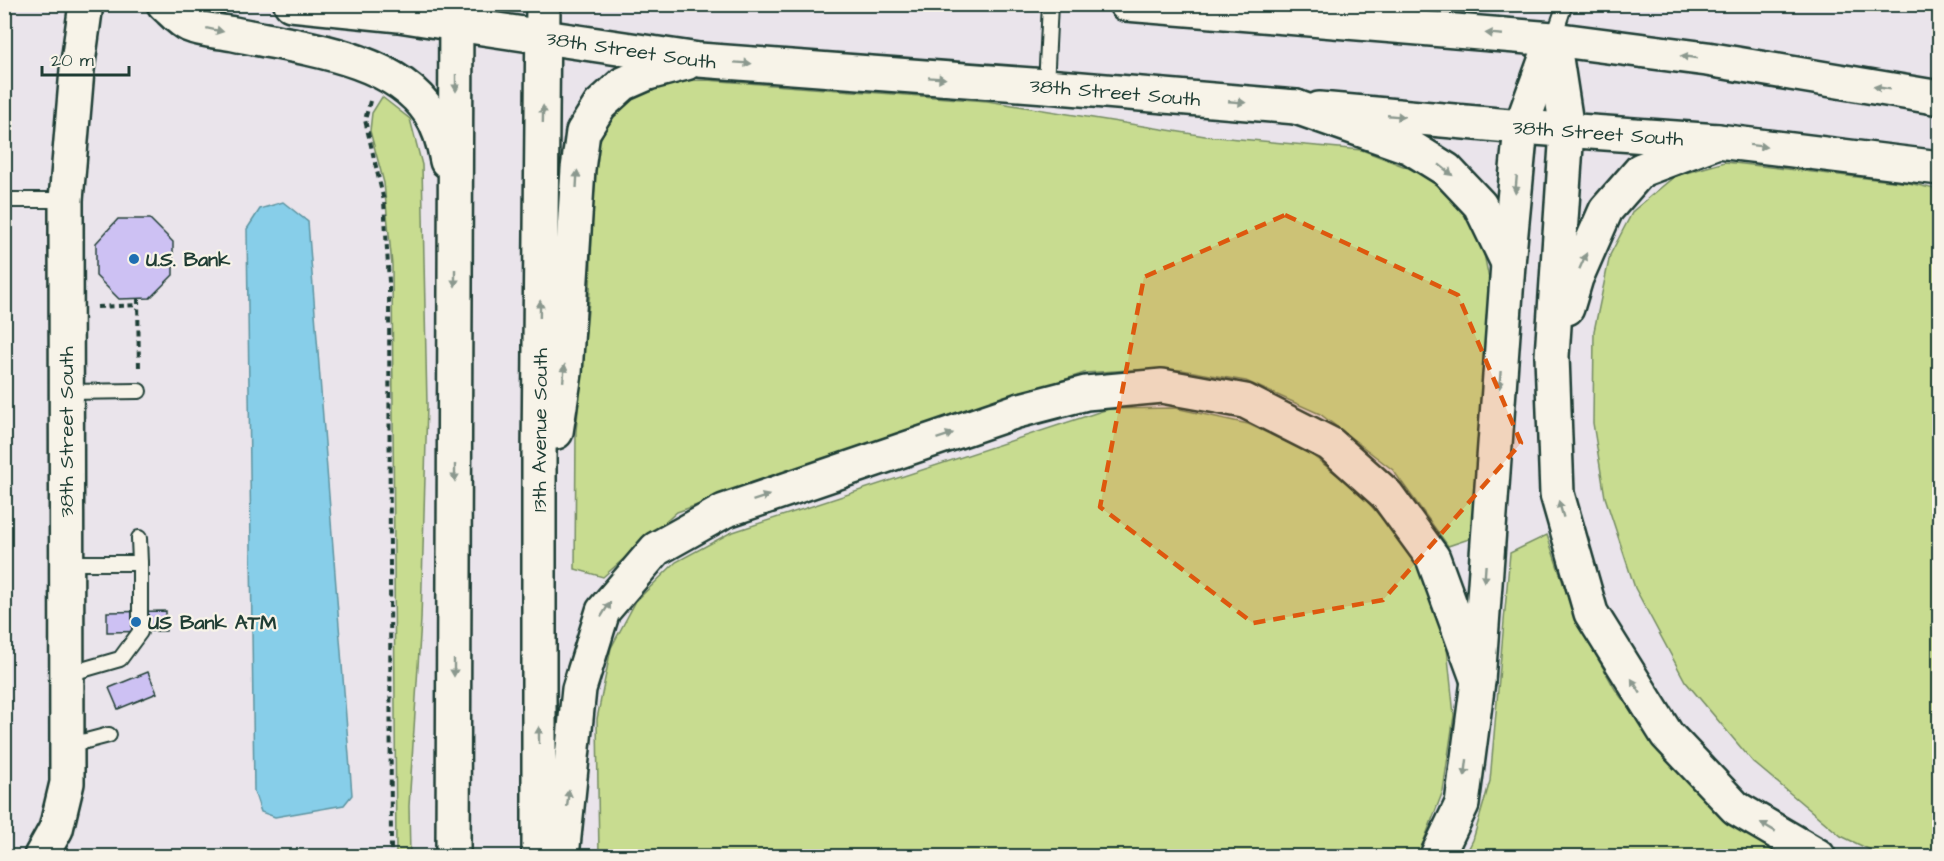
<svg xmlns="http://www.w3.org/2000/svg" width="1944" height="861" viewBox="0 0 1944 861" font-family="'Architects Daughter',sans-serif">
  <rect width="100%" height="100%" fill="#eae4eb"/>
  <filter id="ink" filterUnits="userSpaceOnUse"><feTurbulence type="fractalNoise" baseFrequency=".0167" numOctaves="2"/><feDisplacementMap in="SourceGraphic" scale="12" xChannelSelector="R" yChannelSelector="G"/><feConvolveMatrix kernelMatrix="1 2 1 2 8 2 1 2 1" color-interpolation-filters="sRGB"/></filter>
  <g filter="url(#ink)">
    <!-- green -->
    <g fill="#c8dc90" stroke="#748c62" stroke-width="1.5">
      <path d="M706 80 987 101 1205 136 1362 150 1421 173 1456 197 1480 234 1496 314 1472 538 1448 546 1393 470 1320 414 1246 381 1182 370H1131L1084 373 677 512 603 577 575 569 576 431 590 291 595 150 610 120 634 97 670 81Z"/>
      <path d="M382 97 410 119 422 165 427 405 421 620 409 806 410 856H396L392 265 384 183 370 131 372 113Z"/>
      <path d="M1725 162 1909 183 1939 190V856H1883L1841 836 1753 762 1685 681 1635 588 1605 497 1593 423 1594 331 1610 255 1633 211 1675 176Z"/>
      <path d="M1175 408 1248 424 1308 452 1359 492 1412 553 1445 629 1454 715 1443 791 1418 856H599L597 719 611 648 636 601 676 562 730 533 1108 409Z"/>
      <path d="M1547 535 1574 616 1615 689 1663 755 1730 817 1783 856H1465L1473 840 1490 781 1510 553Z"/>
    </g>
    <!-- water -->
    <path fill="#87cee9" stroke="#5d94a1" stroke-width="1.5" d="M283 202 308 222 352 795 344 805 275 817 261 812 254 791 247 229 260 209Z"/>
    <!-- building -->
    <g fill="#cdc1f3" stroke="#1f3d34" stroke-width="1.5">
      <path d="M118 219H150L173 242V275L150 298 119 299 96 276V243Z"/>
      <path d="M166 611V631L107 632V612Z"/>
      <path d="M148 672 157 693 118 709 109 688Z"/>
    </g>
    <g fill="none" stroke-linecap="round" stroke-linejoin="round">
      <!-- lane casing -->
      <g stroke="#1f3d34" stroke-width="18">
        <g id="lane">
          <path d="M1553 39 1565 4"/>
          <path d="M1046 86 1050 4"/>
          <path d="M4 200H66"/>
          <path d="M66 392 139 391"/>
          <path d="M67 563H140L139 538"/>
          <path d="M68 674 120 659 140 632V563"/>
          <path d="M67 746 109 735"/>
        </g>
      </g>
      <!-- secondary casing -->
      <g stroke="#1f3d34" stroke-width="38">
        <g id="secondary">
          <path d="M291 4 399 15 456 24"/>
          <path id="s1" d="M1319 109 1521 127 1718 141 1940 168"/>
          <path d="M1521 127 1553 39 1707 59 1940 98"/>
          <path d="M41 856 56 829 67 783 66 200 77 70 86 4"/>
        </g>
      </g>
      <!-- primary casing -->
      <g stroke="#1f3d34" stroke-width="38">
        <g id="primary">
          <path d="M164 4C172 11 180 21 189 25 203 31 220 31 234 34 296 47 393 55 430 113 440 128 444 144 447 161"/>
          <path d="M1126 4 1553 39 1567 130"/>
          <path id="s2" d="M456 24 699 60 1046 86 1296 107"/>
          <path d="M556 432 565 373 578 169 583 132 600 105 623 84 648 73 686 63"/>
          <path d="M453 856 456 4"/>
          <path id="s3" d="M539 856V460L543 4"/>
        </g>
      </g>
      <!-- highway casing -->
      <g stroke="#1f3d34" stroke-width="38">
        <g id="highway">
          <path d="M1296 107 1410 147 1447 170 1480 205 1508 263"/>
          <path d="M1567 130 1552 356 1557 494 1591 613 1667 735 1736 808 1818 856"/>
          <path d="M1567 308 1576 278 1606 210 1641 170 1718 141"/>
          <path d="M562 856 579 689 603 611 656 549 724 511 1017 411 1086 393 1162 386 1245 401 1330 444 1387 495 1433 558 1478 681"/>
          <path d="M1437 856 1462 804 1478 681 1508 264 1521 127"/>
        </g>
      </g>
      <!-- path -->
      <g stroke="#1f3d34" stroke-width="4" stroke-dasharray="6 4.5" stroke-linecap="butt">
        <path d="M370 101 365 120 384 201 389 282 391 856"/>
        <path d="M138 298 139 370"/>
        <path d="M97 307 138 305"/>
      </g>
      <!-- lane -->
      <use href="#lane" stroke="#f7f3e8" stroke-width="14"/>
      <!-- secondary -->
      <use href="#secondary" stroke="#f7f3e8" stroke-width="33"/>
      <!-- primary -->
      <use href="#primary" stroke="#f7f3e8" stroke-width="33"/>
      <!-- highway -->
      <use href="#highway" stroke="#f7f3e8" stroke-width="33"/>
    </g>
    <!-- one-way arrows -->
    <defs><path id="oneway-solid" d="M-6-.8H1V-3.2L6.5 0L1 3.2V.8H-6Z" transform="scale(1.5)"/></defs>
    <g fill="#8b988e">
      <use href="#oneway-solid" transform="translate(215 30) rotate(12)"/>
      <use href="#oneway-solid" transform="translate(1494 34) rotate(-175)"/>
      <use href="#oneway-solid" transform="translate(1689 57) rotate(-172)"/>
      <use href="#oneway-solid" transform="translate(743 63) rotate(4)"/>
      <use href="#oneway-solid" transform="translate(937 78) rotate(4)"/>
      <use href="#oneway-solid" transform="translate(456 83) rotate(90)"/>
      <use href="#oneway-solid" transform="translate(1882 88) rotate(-171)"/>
      <use href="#oneway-solid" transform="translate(1237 102) rotate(5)"/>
      <use href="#oneway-solid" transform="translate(543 114) rotate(-89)"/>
      <use href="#oneway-solid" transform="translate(1396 116) rotate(5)"/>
      <use href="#oneway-solid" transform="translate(1758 146) rotate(7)"/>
      <use href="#oneway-solid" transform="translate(1446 170) rotate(39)"/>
      <use href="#oneway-solid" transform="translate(577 179) rotate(-87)"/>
      <use href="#oneway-solid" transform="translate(1516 185) rotate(95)"/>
      <use href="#oneway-solid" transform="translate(1583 261) rotate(-66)"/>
      <use href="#oneway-solid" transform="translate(455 278) rotate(90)"/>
      <use href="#oneway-solid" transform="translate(540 309) rotate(-89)"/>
      <use href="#oneway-solid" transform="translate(564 373) rotate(-84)"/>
      <use href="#oneway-solid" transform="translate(1500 380) rotate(94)"/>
      <use href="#oneway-solid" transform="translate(945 436) rotate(-19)"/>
      <use href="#oneway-solid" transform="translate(455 473) rotate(90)"/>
      <use href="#oneway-solid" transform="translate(761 498) rotate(-19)"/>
      <use href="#oneway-solid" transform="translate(1561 509) rotate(-106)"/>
      <use href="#oneway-solid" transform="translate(1485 574) rotate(94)"/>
      <use href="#oneway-solid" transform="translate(606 609) rotate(-58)"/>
      <use href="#oneway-solid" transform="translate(454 668) rotate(90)"/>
      <use href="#oneway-solid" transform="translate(1636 686) rotate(-122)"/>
      <use href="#oneway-solid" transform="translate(539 735) rotate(-90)"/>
      <use href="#oneway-solid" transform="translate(1466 768) rotate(97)"/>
      <use href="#oneway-solid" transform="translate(568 798) rotate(-84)"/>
      <use href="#oneway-solid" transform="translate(1768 827) rotate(-149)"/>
    </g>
  </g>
  <!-- marked area -->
  <path fill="#de580e" fill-opacity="0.2" stroke="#de580e" stroke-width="4.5" stroke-dasharray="12 8" stroke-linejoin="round" d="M1285 215 1458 295 1521 443 1383 600 1253 623 1100 507 1144 277Z"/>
  <!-- markers -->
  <g fill="#1f6fb2" stroke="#f7f3e8" stroke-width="2">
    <circle cx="134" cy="259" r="6"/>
    <circle cx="136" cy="622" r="6"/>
  </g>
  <g text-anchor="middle" stroke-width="4.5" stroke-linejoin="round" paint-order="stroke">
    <!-- street labels -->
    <g font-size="20" fill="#1f3d34" stroke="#f7f3e8">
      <text dy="7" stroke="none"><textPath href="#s2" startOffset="177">38th Street South</textPath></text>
      <text dy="7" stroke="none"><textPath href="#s2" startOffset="663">38th Street South</textPath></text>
      <text dy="7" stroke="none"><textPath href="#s1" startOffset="280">38th Street South</textPath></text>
      <text dy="7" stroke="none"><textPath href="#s3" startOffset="426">13th Avenue South</textPath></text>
      <text transform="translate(66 432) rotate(-90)" y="7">38th Street South</text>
    </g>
    <!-- poi labels -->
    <g font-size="20" font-weight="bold" fill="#1f3d34" stroke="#f7f3e8" text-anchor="start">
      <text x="146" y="266">U.S. Bank</text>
      <text x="148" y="629">US Bank ATM</text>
    </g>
  </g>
  <!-- margin -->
  <rect width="1944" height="861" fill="none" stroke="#f7f3e8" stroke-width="24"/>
  <rect x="12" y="12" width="1920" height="837" fill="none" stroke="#1f3d34" stroke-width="2" filter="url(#ink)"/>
  <!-- scale -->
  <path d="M42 66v9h87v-9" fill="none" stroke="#1f3d34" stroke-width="3"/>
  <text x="51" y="66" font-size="18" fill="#1f3d34" stroke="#f7f3e8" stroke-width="4.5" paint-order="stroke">20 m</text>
</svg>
